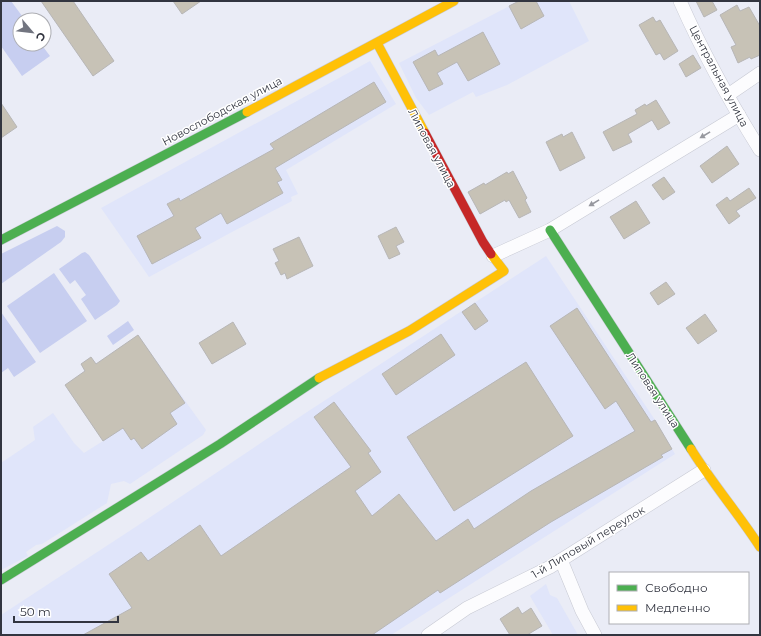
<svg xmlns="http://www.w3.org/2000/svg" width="761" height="636" viewBox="0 0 761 636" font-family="Montserrat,sans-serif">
  <rect width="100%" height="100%" fill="#eaecf6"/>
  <!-- built -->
  <g fill="#e0e5fa">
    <path d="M519 1H569L589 41 507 85 476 97 473 92 429 115 416 98 399 63Z"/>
    <path d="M370 61 396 104 286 170 298 194 291 197 292 201 232 232 149 277 101 208Z"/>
    <path d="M546 256 655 420 675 454 391 635H1V615L137 526 304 414Z"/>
    <path d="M138 335 206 430 203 435 130 484 124 481 111 484 107 503 42 544 36 545 26 552 28 556 1 570V463L35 440 33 427 53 413 74 443 84 453 103 441 65 385 85 371 81 364 91 357 96 364Z"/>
    <path d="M546 584 550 595 557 598 578 635H553L530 596Z"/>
  </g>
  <!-- green -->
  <g fill="#c7cef0">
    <path d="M1 1H11L25 20H20V44H41L50 56 22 76 1 46Z"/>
    <path d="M57 226 65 231V237L61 242 1 284V254Z"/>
    <path d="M85 252 89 255 120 301 117 305 95 320 81 299 86 295 75 280 70 284 59 269 82 253Z"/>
    <path d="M54 273 87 321 40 353 7 306Z"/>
    <path d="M1 312 36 362 14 377 8 368 1 373Z"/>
    <path d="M128 321 134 330 113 345 107 336Z"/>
  </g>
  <!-- building -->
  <g fill="#c7c2b6" stroke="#b7b6b6">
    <path d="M41 1H73L114 61 93 76Z"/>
    <path d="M173 1H201L182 14Z"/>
    <path d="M519 1H536L544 16 521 29 509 6Z"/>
    <path d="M696 1H712L717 10 704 17Z"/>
    <path d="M737 5 740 11 749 7 760 26V55L751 59 750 57 738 63 731 47 736 45 720 15Z"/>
    <path d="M653 17 656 22 660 20 678 51 664 60 660 53 656 55 639 25Z"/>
    <path d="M483 32 500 64 468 81 457 62 437 73 443 84 429 91 413 62 435 50 438 56Z"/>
    <path d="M693 55 701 68 686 77 679 64Z"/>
    <path d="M374 82 386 102 275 168 282 180 277 182 283 193 227 224 221 213 195 228 201 238 152 264 137 236 174 216 167 204 179 198 180 201 274 149 270 144Z"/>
    <path d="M656 100 670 123 658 130 652 120 628 134 632 142 613 151 603 132 637 114 635 110 645 104 646 106Z"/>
    <path d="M1 103 17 127 1 138Z"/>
    <path d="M572 132 585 158 560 171 546 142 562 134 563 137Z"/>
    <path d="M727 146 739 164 712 183 700 166Z"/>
    <path d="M513 171 527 198 525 200 531 212 519 218 509 200 506 202 505 200 480 214 468 192 484 183 485 185 507 172 508 174Z"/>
    <path d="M664 177 675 192 663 200 652 185Z"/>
    <path d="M749 188 756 198 736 211 740 216 729 224 716 205 727 197 730 201Z"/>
    <path d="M636 201 650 223 624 239 610 217Z"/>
    <path d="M396 227 404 242 396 246 400 254 389 259 378 236Z"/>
    <path d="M299 237 313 266 287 279 285 273 281 275 275 263 279 261 273 249Z"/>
    <path d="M666 282 675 294 658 305 650 293Z"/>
    <path d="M475 303 488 321 475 330 462 312Z"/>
    <path d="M577 308 651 422 655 420 672 449 661 455 663 457 551 522 440 593 438 590 372 635H83L132 608 109 574 141 552 148 561 200 525 221 556 351 467 314 417 334 402 371 451 368 453 381 472 355 491 372 516 399 494 436 541 468 519 474 529 531 491 635 431 616 401 605 409 550 326Z"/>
    <path d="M705 314 717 331 698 344 686 328Z"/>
    <path d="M233 322 246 344 212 364 199 343Z"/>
    <path d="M441 334 455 355 396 395 382 374Z"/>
    <path d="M138 335 185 403 170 413 177 424 142 449 134 438 131 440 123 428 103 441 65 385 85 371 81 364 91 357 96 364Z"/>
    <path d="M526 362 573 436 454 511 407 437Z"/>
    <path d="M518 607 522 614 531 608 542 626 527 635H510L500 619Z"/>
  </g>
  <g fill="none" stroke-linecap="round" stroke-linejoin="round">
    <!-- street casing -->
    <g stroke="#c7c9d3" stroke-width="14">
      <g id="street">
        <path d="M680 1C703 53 730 102 760 150"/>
        <path d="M728 95 760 73"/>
        <path d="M493 256 550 230 739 115"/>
        <path d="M561 560 582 611 595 635"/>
        <path d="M428 635 467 608 550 567 704 470"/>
      </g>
    </g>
    <!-- fast casing -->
    <g stroke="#c7c9d3" stroke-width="10">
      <g id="fast">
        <path d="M550 230 691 449"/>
        <path d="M1 240 247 112"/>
        <path d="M1 580 220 444 319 378"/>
      </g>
    </g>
    <!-- slow casing -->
    <g stroke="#c7c9d3" stroke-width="10">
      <g id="slow">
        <path d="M377 43 425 133"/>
        <path d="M247 112 454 1"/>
        <path d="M319 378 409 331 504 271 491 254"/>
        <path d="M691 449C712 483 738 513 760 547"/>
      </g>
    </g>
    <!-- jam casing -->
    <g stroke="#c7c9d3" stroke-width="10">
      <path id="jam" d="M425 133 483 242 491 254"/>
    </g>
    <!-- street -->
    <use href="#street" stroke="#fcfcfe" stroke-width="13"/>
    <!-- fast -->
    <use href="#fast" stroke="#4caf50" stroke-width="9"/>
    <!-- slow -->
    <use href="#slow" stroke="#ffc107" stroke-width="9"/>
    <!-- jam -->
    <use href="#jam" stroke="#c62828" stroke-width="9"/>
  </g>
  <!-- one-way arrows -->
  <defs><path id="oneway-solid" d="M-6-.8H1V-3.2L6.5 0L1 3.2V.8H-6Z"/></defs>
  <g fill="#97989f">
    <use href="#oneway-solid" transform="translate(705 135) rotate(149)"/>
    <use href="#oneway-solid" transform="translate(594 203) rotate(149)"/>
  </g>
  <g text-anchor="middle" stroke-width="3" stroke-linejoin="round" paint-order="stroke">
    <!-- street labels -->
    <g font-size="11" fill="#323540" stroke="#fff">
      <text transform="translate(719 76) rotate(62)" y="4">Центральная улица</text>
      <text transform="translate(222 111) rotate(-28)" y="4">Новослободская улица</text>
      <text transform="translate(432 148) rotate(62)" y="4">Липовая улица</text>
      <text transform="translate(653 390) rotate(57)" y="4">Липовая улица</text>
      <text transform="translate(588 542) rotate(-31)" y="4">1-й Липовый переулок</text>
    </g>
  </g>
  <!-- border -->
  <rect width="761" height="636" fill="none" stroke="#323540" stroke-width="4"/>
  <!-- legend -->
  <rect x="609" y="572" width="140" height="52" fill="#ffffff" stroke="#adaeb3"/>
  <rect x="617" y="585" width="20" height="6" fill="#4caf50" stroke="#adaeb3"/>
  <text x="645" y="592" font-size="12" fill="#323540">Свободно</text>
  <rect x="617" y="605" width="20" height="6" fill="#ffc107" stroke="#adaeb3"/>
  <text x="645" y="612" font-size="12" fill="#323540">Медленно</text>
  <!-- north arrow -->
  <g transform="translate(32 32) rotate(118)"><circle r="19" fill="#ffffff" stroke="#adaeb3"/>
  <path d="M0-3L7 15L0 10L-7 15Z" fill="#727580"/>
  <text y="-6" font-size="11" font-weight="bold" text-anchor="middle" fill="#323540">С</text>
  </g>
  <!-- scale -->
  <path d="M14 616v6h104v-6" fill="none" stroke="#323540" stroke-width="2"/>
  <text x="20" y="616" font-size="12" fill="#323540" stroke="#ffffff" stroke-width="3" paint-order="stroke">50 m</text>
</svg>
